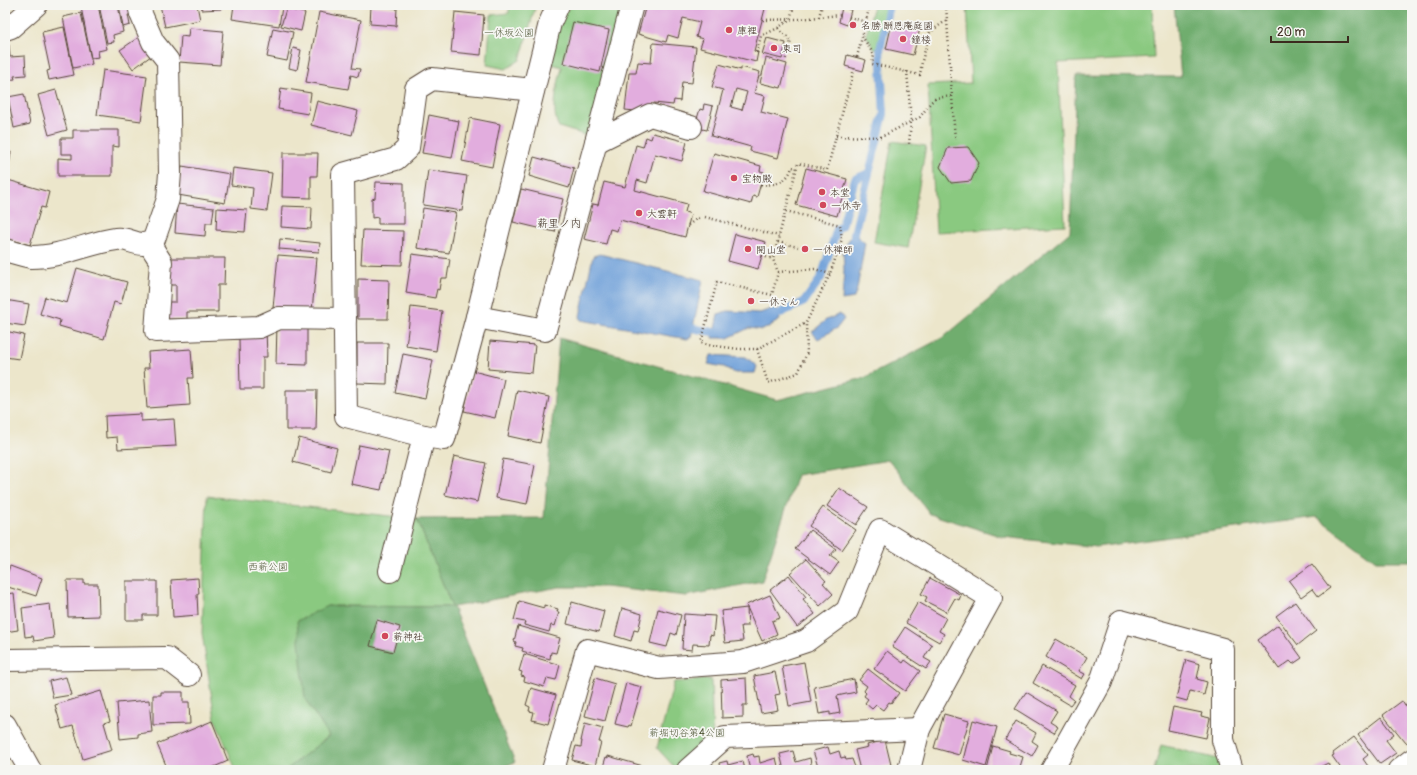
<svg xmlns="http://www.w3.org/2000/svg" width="1417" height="775" viewBox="0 0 1417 775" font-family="Pangolin,'Klee One',sans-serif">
  <rect width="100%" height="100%" fill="#f6f6f2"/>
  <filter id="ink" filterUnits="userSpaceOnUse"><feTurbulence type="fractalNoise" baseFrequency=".025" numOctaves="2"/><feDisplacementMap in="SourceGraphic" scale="8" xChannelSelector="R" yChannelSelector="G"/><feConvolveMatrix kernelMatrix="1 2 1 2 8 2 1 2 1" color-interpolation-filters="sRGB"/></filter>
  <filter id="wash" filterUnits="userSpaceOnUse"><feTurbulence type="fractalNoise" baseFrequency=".012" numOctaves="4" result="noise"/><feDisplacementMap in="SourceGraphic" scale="16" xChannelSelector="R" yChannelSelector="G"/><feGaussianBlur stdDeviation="0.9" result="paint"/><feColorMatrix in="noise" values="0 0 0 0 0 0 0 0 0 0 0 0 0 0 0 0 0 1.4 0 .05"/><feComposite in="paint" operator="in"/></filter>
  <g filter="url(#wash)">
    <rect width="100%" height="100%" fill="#ece6cb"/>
    <!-- green -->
    <g fill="#8ac980" stroke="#627a4f">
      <path d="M509 5H536L520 60 506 69 487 65 491 15 509 13Z"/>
      <path d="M571 5H626L591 137 559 127C550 112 558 84 562 67L548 63 559 20Z"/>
      <path d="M874 5H888L879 50 874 49 866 35Z"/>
      <path d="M967 5H1152L1154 58 1058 63 1065 225 936 232 928 85 971 83Z"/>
      <path d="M892 141 926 146 908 248 874 242Z"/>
      <path d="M207 496 417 519 453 607 327 606 305 699 329 736 286 770H236L215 719 202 633Z"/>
      <path d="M711 679 713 743 684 770H677L657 748 674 682Z"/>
      <path d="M1161 745 1226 761 1230 770H1154Z"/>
    </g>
    <!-- forest -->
    <path fill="#6fad6e" stroke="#556c46" d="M1174 5H1412V561H1376L1317 517 1096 547 1003 537 930 514 889 460 797 475 762 581 686 596 605 587H559L453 607 515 762 496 770H286L329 736 305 699 297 621 327 606 452 607 417 519 544 518 559 338 777 400 864 378 944 337 1070 232 1076 76 1181 77Z"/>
    <!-- water -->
    <g fill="#6fa0d9" stroke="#55657c">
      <path d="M854 234 865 243 857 289 854 298 842 300 844 270 843 249 852 235Z"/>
      <path d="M600 254 703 280 691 337 687 339 581 320 580 316 593 256Z"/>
      <path d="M776 307 780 320 763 330 749 328 728 338H713L718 314 728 311 760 313Z"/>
      <path d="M840 314 844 319 837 328 818 339 812 332 826 320Z"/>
      <path d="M711 355 746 357 757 366 755 373H735L724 367 708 364Z"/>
    </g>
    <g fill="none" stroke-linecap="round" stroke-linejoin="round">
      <!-- stream -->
      <g stroke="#6fa0d9" stroke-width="8">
        <path d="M854 234 869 173"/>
        <path d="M778 314 804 302 821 278 837 229 842 226 855 179 869 173 884 114 880 50 889 5"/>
        <path d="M692 328 713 332"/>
      </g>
    </g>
    <g id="blocks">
      <!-- building -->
      <g fill="#e2adde" fill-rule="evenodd">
        <path d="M92 5H98L107 49 98 51 99 57 91 58 81 7Z"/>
        <path d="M99 5H118L123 32 113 35 114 42 107 43Z"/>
        <path d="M119 5H133L135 14 128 15 130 25 123 27Z"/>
        <path d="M160 5H197L200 20 165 27Z"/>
        <path d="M201 5H221V9L202 10Z"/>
        <path d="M234 5H268L282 7 279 26 232 19Z"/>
        <path d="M646 5H766L754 51 758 52 756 62 700 48 703 39 696 37 700 22 683 18 678 38 668 35 666 42 638 34Z"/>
        <path d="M371 6 397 8 396 26 370 24Z"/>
        <path d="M842 7 851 10 847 25 839 22Z"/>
        <path d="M286 9 305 13 301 31 281 26Z"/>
        <path d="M319 12 361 20 352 68 360 69 358 77 351 75 348 89 306 82Z"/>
        <path d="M455 12 484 15 481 55 451 52Z"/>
        <path d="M81 13 92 64 73 68 63 17Z"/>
        <path d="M573 22 609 30 600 72 563 63Z"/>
        <path d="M892 23 920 29 913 55 886 49Z"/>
        <path d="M64 27 74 75 49 80 47 71 50 70 42 32Z"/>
        <path d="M189 28 223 31 220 65 179 62 181 36 188 37Z"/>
        <path d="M273 28 293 32 287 61 267 57Z"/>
        <path d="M142 35 155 53 133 69 120 50Z"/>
        <path d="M767 38 786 43 782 59 762 54Z"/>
        <path d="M653 43 696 47 692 83 682 82 680 101 674 100 673 105 654 103 653 108 645 112 625 110 629 73H636L638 62 651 63Z"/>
        <path d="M9 45 10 57 25 56 26 75 14 76 15 79 5 80V46Z"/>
        <path d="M293 48 301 50 297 70 289 68Z"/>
        <path d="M847 55 866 60 863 71 845 66Z"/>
        <path d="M766 58 787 64 781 88 760 83Z"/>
        <path d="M719 64 741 70V67L760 72 754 93 765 96 761 112 788 119 778 158 750 151 751 147 711 136 723 90 712 87ZM736 89 747 92 742 110 731 107Z"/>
        <path d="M103 70 147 76 141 121 97 115Z"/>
        <path d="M281 88 311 93 308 114 278 109Z"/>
        <path d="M56 90 67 130 49 135 38 95Z"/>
        <path d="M24 94 30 124 14 128 8 97Z"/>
        <path d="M317 101 358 111 352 135 311 125Z"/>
        <path d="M704 104 713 106 707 130 697 128 696 122 700 109 703 110Z"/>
        <path d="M429 115 459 121 452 158 422 153Z"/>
        <path d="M470 118 500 124 492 167 462 161Z"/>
        <path d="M73 130H119V147L112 146V176H58V158L72 159V154H61V138H73Z"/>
        <path d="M653 133 687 142 682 161 655 154 647 183 637 180 635 190 687 204 685 212 691 214 685 237 620 220 617 231 610 229 606 244 584 239 593 204 598 205 604 182 625 187 636 145 643 147 646 137 651 139Z"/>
        <path d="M968 147 979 163 971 181 951 183 940 167 948 148Z"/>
        <path d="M5 151 11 152 8 173 5 172Z"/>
        <path d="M283 153H318L317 176H311V198L282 197Z"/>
        <path d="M714 153 761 166 760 171 764 172 757 197 753 196 751 204 703 191Z"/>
        <path d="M534 157 574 168 569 188 529 176Z"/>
        <path d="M182 166 230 174 225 203 178 195Z"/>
        <path d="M233 168 272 173 267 211 251 209 253 188 231 185Z"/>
        <path d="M806 168 847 179 837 216 796 205Z"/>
        <path d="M428 170 467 176 462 211 423 205Z"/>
        <path d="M8 180 49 192 45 208 41 207 30 245 5 238 8 227 5 226V190Z"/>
        <path d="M376 182 404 183V224H378V217L372 218V199L375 198Z"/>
        <path d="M521 189 563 199 555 232 513 222Z"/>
        <path d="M177 204 214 208 212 223H206L205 236 175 233Z"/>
        <path d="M282 206 312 207 311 229 281 227Z"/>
        <path d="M217 208 247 210 245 232 216 230Z"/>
        <path d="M423 208 456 213 449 253 417 248Z"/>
        <path d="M363 230 403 231 402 265 361 264Z"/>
        <path d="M735 234 766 242 758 269 728 261Z"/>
        <path d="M280 239 320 243 319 252 279 249Z"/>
        <path d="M412 254 450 259 447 278H441L439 290 437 289 435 298 406 293Z"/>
        <path d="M278 255 317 258 312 311 273 308Z"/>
        <path d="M171 258H225L224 285H218V312H187V319H168V302H176V285H170Z"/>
        <path d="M77 268 127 282 121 304 114 302 104 339 59 326 60 320 40 314 45 297 67 303Z"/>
        <path d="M358 279 389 280 388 319H358Z"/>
        <path d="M5 300 29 304 25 326 5 323Z"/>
        <path d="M411 307 442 311 436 351 406 346Z"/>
        <path d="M277 324 307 325V365L276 364Z"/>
        <path d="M228 329H266L267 357H263V389H240L239 339H228Z"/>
        <path d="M5 331 24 335 19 359 5 357Z"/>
        <path d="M490 341 535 345 532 373 488 369Z"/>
        <path d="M357 343H388L387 384 357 383Z"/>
        <path d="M191 349 193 378H188L190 405 147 408 144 368H149L148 352Z"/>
        <path d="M403 354 433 360 425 399 395 393Z"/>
        <path d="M473 371 504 379 495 418 464 411Z"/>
        <path d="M286 390H317L316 430H286Z"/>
        <path d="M517 390 549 397 540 443 508 436Z"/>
        <path d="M141 414V421L174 419 176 446 118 449 117 437 106 438 105 416Z"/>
        <path d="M299 438 337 448 331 472 293 462Z"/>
        <path d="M359 445 389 451 381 490 351 484Z"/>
        <path d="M454 456 486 463 477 502 445 495Z"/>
        <path d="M503 459 535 465 527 504 496 498Z"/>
        <path d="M839 488 868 507 856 525 827 506Z"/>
        <path d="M823 507 856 530 842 550 809 526Z"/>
        <path d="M810 530 836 549 830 556 839 562 830 575 795 549Z"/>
        <path d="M806 559 826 581 823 583 833 594 820 606 790 573Z"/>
        <path d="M1312 564 1330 588 1318 597 1312 589 1301 597 1289 581Z"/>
        <path d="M10 566 42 578 36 596 5 586V579Z"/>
        <path d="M789 575 806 597 803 599 815 614 797 627 770 590Z"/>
        <path d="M198 578 199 594H197L198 615 173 617 171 580Z"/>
        <path d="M930 578 961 595 959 600 955 598 947 612 925 601 927 597 921 594Z"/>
        <path d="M67 580H84V584H98L99 616 68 617Z"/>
        <path d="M126 581H157V615H143V620H126Z"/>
        <path d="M14 593 18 630 5 632V594Z"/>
        <path d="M770 595 780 618 772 621 777 634 762 641 746 605Z"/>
        <path d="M519 601 544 608V605L558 609 557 612H559L555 626 551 625 549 632 524 625 525 622 514 620Z"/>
        <path d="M572 602 604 611 599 632 567 624Z"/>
        <path d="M918 602 946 618 939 631 944 634 939 642 906 623Z"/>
        <path d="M1295 602 1316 631 1298 645 1276 616Z"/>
        <path d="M50 604 54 638 34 641 33 636 25 637 22 608Z"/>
        <path d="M622 608 642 614 638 631 634 630 631 641 615 636Z"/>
        <path d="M747 608 748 626H741L743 641 725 643 721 611Z"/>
        <path d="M658 609 681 615 676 635 671 633 667 647 650 643Z"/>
        <path d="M684 614 715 616 713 636 710 635 709 645 693 644 692 650 682 649Z"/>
        <path d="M377 620 400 627 393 652 370 646Z"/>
        <path d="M1278 625 1302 658 1293 664 1290 661 1279 669 1258 640Z"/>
        <path d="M518 626 560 638 556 653 551 652 550 659 522 651 523 648 515 646 516 642 514 641Z"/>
        <path d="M905 627 932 645 924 658 931 662 926 669 892 647Z"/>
        <path d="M1056 639 1087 657 1079 671 1085 674 1082 679 1046 657Z"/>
        <path d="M887 651 903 663 905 660 920 671 905 691 874 669Z"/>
        <path d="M524 654 560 665 556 680 547 678 544 687 524 681 525 677 521 676 522 672 519 671Z"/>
        <path d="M1186 660 1200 664 1197 679 1207 682 1204 695 1190 691 1187 701 1176 698Z"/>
        <path d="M804 662 811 702 789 706 782 666Z"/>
        <path d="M1042 666 1075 685 1069 696 1074 700 1070 705 1033 683Z"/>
        <path d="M868 669 899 693 891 703 889 702 883 710 876 705 872 709 865 703 868 699 864 696 866 693 864 691 867 686 859 680Z"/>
        <path d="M775 672 780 694 775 695 778 710 761 713 754 676Z"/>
        <path d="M66 677 71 695 53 698 49 681Z"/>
        <path d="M595 678 615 684 605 721 585 716Z"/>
        <path d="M746 678 747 705H743V717L722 718 721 680Z"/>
        <path d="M854 679 856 692 837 696 840 713 830 715V712L819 714 814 687Z"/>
        <path d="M626 683 642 687 631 726 629 725 628 727 615 724Z"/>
        <path d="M531 688 556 695 548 724 532 720 534 712 529 711 530 707 526 705Z"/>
        <path d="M101 691 110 721 104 723 112 750 83 759 73 726 62 729 55 705Z"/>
        <path d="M161 692H183V702H189L190 724 153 725V695H161Z"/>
        <path d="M1026 692 1057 711 1050 722 1058 727 1054 733 1015 709Z"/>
        <path d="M149 700 152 732 138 734V737L120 739 117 703Z"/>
        <path d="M1402 701 1405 706 1409 703 1412 706V735L1409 737 1411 739 1406 743 1383 715Z"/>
        <path d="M1173 707 1202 713 1201 716 1210 718 1206 738 1168 730Z"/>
        <path d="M944 714 969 721 959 755 934 748Z"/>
        <path d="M1381 717 1394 734 1386 740 1396 753 1380 764 1358 735Z"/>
        <path d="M973 720 997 727 986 767 963 760Z"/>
        <path d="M212 721 228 761 207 770H168L157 744Z"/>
        <path d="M1016 721 1036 733 1032 741 1038 745 1032 756 1005 740Z"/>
        <path d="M585 723 603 728 599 742H601L595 766 572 760 576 746 581 747 582 741H581Z"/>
        <path d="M1354 737 1368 755 1363 759 1370 769 1369 770H1342L1332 756 1334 755 1333 753Z"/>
        <path d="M885 740 891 765 869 770H860L855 750 868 747 867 745Z"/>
        <path d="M993 746 1010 751 1009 753 1023 757 1019 770H987Z"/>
        <path d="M828 747 830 754 839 751 841 758 845 757 846 760 852 759 856 770H819L813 751Z"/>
        <path d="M793 751 796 762 810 758 812 770H784L780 754Z"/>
        <path d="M753 754 754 757 759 756 760 763 776 758 779 770H750L747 756Z"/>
        <path d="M608 756 643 766 642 770H602L606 757 608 758Z"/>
        <path d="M727 761 728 765 743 761 745 770H720L719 763Z"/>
        <path d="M1328 763 1331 770H1314Z"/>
      </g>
    </g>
  </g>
  <g filter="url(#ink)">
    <use href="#blocks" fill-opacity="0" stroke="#564638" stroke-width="1"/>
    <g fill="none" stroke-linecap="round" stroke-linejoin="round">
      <!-- minor casing -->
      <g stroke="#564638" stroke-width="24">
        <g id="minor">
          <path d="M5 29 11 27 36 5"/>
          <path d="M596 142 650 115 691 127"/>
          <path d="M149 243 161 262 156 331 259 327 279 318 345 319"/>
          <path d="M5 250C13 252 23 256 32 257 61 257 88 243 116 239 130 237 141 251 154 239L168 199 170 173 168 61 153 42 141 14 139 5"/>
          <path d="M477 317 545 330 596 142 632 5"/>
          <path d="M424 436 444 439 477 317 550 23 558 5"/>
          <path d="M390 571 424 436 346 416 343 174 396 159 408 148 416 89 432 79 533 90"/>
          <path d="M5 660 167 658 189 675"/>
          <path d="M5 725 30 770"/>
          <path d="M553 770 587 650 659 668 743 662 806 641 847 611 880 530 991 598 919 729"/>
          <path d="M688 770 725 737 919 729 909 770"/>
          <path d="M1052 770 1101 682 1121 621 1223 649V740L1232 770"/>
          <path d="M1399 770 1412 760"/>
        </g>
      </g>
      <!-- path -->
      <g stroke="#564638" stroke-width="2.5" stroke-dasharray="1 3" stroke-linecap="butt">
        <path d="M819 17 822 5"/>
        <path d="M849 17 866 22"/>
        <path d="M763 20 799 19 840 15"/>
        <path d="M778 28 791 41 785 61"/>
        <path d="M862 36 874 55 872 64 920 75 922 61 930 32 947 20"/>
        <path d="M757 53 761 36 778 28 790 19 794 5"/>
        <path d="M857 57 870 5"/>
        <path d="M907 71 911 121 909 144"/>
        <path d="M952 96 955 140"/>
        <path d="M836 136 881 137 920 117 931 102 936 98 952 96 946 5"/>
        <path d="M761 184C775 186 788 182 792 167L797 168"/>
        <path d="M786 211 840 225 842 239 830 274 806 323 757 349H739L708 345 701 343 717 282 772 295 778 272 773 259 798 163 827 170 854 69"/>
        <path d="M705 217 779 236"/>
        <path d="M688 225 701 216"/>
        <path d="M778 242 798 247"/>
        <path d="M762 256 773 259"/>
        <path d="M778 272 815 269 830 274"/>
        <path d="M757 349 768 383 798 373 807 353 806 323"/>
      </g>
      <!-- minor -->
      <use href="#minor" stroke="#fff" stroke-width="22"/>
    </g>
  </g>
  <!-- markers -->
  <g fill="#d1495b" stroke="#f6f6f2" stroke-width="1.5">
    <circle cx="853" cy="25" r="4"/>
    <circle cx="729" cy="30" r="4"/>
    <circle cx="903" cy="39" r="4"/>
    <circle cx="774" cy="48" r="4"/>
    <circle cx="734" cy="178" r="4"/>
    <circle cx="822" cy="192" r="4"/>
    <circle cx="823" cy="205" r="4"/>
    <circle cx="639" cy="213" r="4"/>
    <circle cx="748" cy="249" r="4"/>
    <circle cx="805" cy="249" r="4"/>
    <circle cx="751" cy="301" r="4"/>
    <circle cx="385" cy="636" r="4"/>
  </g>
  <g text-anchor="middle" stroke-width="3.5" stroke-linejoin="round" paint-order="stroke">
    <!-- poi labels -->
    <g font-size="10" fill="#3b2a1e" stroke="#f6f6f2" text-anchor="start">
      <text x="861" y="29">名勝 酬恩庵庭園</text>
      <text x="737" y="34">庫裡</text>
      <text x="911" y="43">鐘楼</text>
      <text x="782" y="52">東司</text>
      <text x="742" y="182">宝物殿</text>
      <text x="830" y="196">本堂</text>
      <text x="831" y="209">一休寺</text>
      <text x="647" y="217">大雲軒</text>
      <text x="756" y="253">開山堂</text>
      <text x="813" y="253">一休禅師</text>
      <text x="759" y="305">一休さん</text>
      <text x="393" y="640">薪神社</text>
    </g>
    <!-- park labels -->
    <g font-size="10" fill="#535a3b" stroke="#f6f6f2">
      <text x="509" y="36">一休坂公園</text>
      <text x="268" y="570">西薪公園</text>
      <text x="687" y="736">薪堀切谷第4公園</text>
    </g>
    <!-- neighbourhood labels -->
    <g font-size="11" fill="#3b2a1e" stroke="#f6f6f2">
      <text x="559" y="227">薪里ノ内</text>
    </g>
  </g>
  <!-- margin -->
  <rect width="1417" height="775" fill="none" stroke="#f6f6f2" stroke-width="20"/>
  <!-- scale -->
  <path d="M1271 36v6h77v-6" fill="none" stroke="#3b2a1e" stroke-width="2"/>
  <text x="1277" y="36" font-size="12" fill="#3b2a1e" stroke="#f6f6f2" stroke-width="3" paint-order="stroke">20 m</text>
</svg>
